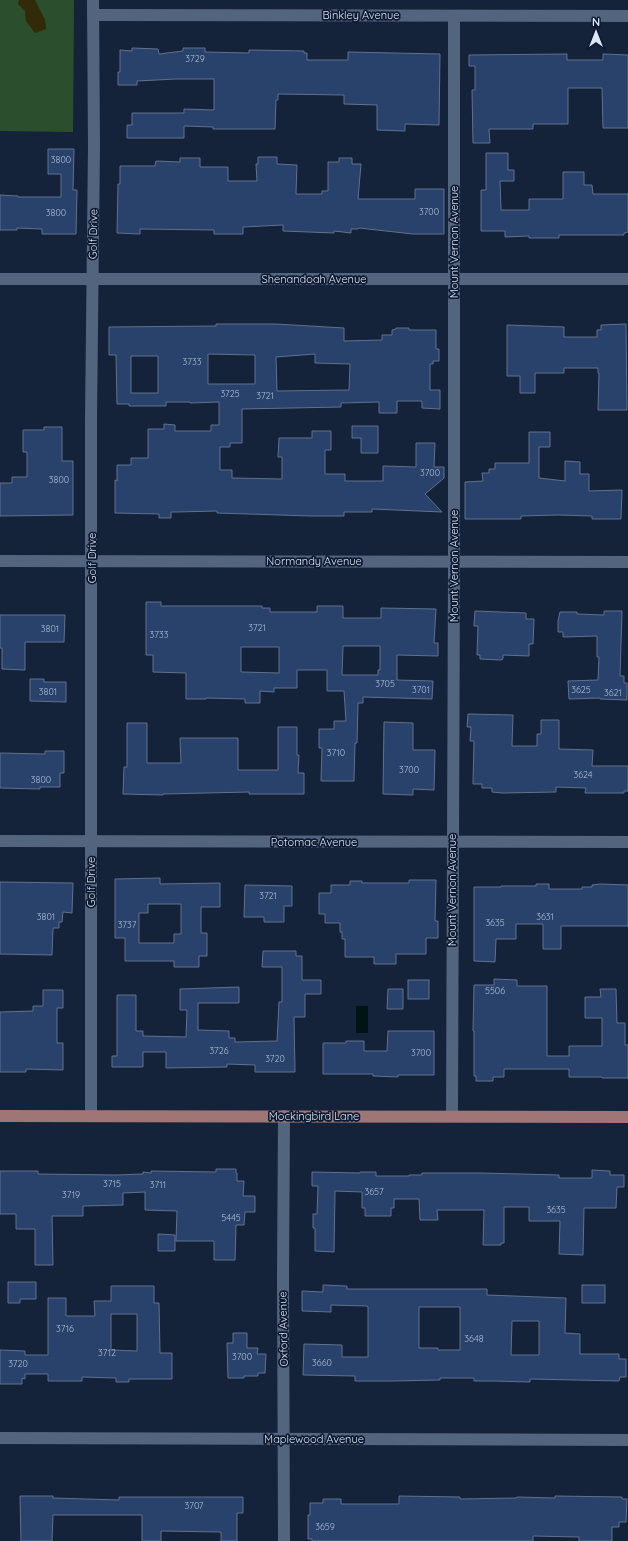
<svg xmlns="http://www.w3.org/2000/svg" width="628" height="1541" viewBox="0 0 628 1541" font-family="Quicksand,sans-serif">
  <rect width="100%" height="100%" fill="#15233a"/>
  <!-- green -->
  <path fill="#2b4f2c" d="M0 0H74L73 132 0 131Z"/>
  <!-- sand -->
  <path fill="#322a09" d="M19 0H35L43 16 45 19 46 29 35 33 26 21 25 11 18 4Z"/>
  <!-- water -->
  <rect fill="#001315" x="356" y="1006" width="12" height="27"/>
  <!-- building -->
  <g fill="#29426b" stroke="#60718d" fill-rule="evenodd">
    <path d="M132 48 158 49 159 54 183 51V48H205V52L249 53V50L304 51V53H307V60H348V52L440 54 439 125 405 124V131L377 130V105L344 104V95L278 94V100H276L275 129H213V127L184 126V138H127V125H132V113H184V109L214 110V79H176L137 81V85H118V72H120V50L132 51Z"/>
    <path d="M567 54V60H603V54L628 55V128H603L602 88H568V124H533V129H489L490 143H473L472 90H475V66H469V55Z"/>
    <path d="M48 149H74L73 190H77L76 234H42V229L17 228V230H0V195L18 196V197H61V174H48Z"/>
    <path d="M486 153H508V170H514V181H500L501 210H529V199H563V172H584V185H592L593 194H628V232L624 233V235H559V238H529V236L505 237V231H481V190H486Z"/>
    <path d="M258 157H277V164L297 165 296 194H322V191H328V162H339V158H352V164H361L358 199H415V189H444V234H413L359 228 358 229H351V233L334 231V233L283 231V225L243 227V234H214V230L140 229V234L117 233 118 184H120V166H155L156 161 180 162V158H200V167H228V181H257L256 164H258Z"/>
    <path d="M216 324H276L344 328V341L382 340V335H392V330L396 329V328H409V330H436V349H439V361H433V364H430V390H440V409L422 408V401H397V413H379V402L341 403V407L242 409V443H230V447H220V470H232V478L282 479V457H278L279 438H312V431H331V450H325V474H345V481H383V466L416 467V443H435L434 467H444V478L425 494 442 512 372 509V512H344V516H311L217 513V511L176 512H171V518H159V514L115 513V480L117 481V465H131V458H148V429H164V424L175 425V431H211V425H219V402L190 403V402H166V406H129V404H117L116 355H109V327L216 326ZM208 354 255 355V384H208ZM315 354V363L350 364 349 390 277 391 276 357ZM131 356H158V393H131Z"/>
    <path d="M626 324 627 410H598L599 373H598V368H564V373H535V393H520V376H507V325L564 327V337H597V330H601V325Z"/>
    <path d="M352 426H378V453H361V438H352Z"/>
    <path d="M44 427H62V461H73V515L0 516V483H12V477H27V452H23V430H44Z"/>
    <path d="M529 432H550V447H539V478L565 481V461L580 462V474H589V491L622 490 621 519H592V516L558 515 521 516V519H465V482L483 481 482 473H489V469H495V463H529Z"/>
    <path d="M146 602H161V606H262V608H270V612H317V606H343V618H381V608L436 609 434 643H438V656L397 655V680L433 681 432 699 363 697V703H358L357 743H355L354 781H321L322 748H319V729H334V721H346L344 691H327V670H297V688H274V692L260 691V703H245V699L206 698V699H186V673L153 672V655H146ZM343 646H380V670H378V675H342ZM241 647H279V673L241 672Z"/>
    <path d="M475 611 526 613V619H534L533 644H529V656L503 655V659L501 660 480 659V655H477L478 626H474Z"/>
    <path d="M604 611H622L620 676H624V683H627V700L600 699V698L569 699 568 681 598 680 599 657H597V636L563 637V632H558V621L560 612H577V614L604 615Z"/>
    <path d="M0 615H65L64 642H25V670L2 669V648H0Z"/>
    <path d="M30 679H44V682H66V702L30 701Z"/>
    <path d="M468 714 513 715 512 746H537V734H541V720H559V749L593 750 592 766H628V791H624V793H585L586 788 556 787V792L502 793 492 792V788H482V784H473L474 741H470L471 727H467Z"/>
    <path d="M384 722 413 723V750H435L434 790 413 789V795L383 794Z"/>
    <path d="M127 723H147V763H181L180 738H238V770H278V727H297V755H299L298 773H304V794H249V792L163 794V795L123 794 124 767H127Z"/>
    <path d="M45 751H64V773H60V787H40V789L0 788V753L45 754Z"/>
    <path d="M160 878V884L220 883V907H201V933H207V956H199V967H174V961H125V938H115V879ZM148 904H181V934H174V943H139V913H148Z"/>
    <path d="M409 880H436L435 921H438V938H426V954H396V964H374V957H345V939H342V932H340V923H325V914H319V893H331V885H350V881H362V883H409Z"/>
    <path d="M0 882 73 883 72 913 63 912 62 922H59V928H53L52 955 0 954Z"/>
    <path d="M536 884H549V889H582V887H592V885L600 884 628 885V926H561V949H543V924H516V939H496L495 962 474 961V887H501V886H536Z"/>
    <path d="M245 885 292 886V906H284V922H264V917H244Z"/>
    <path d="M263 951H296V956H302V980H321V994H305V1017H294L295 1072H255V1065L227 1064V1067L166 1068V1052H143V1067H112V1056H117V995H136V1031H143V1036L186 1037 187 1010H180V989L239 987V1003H198V1030L229 1031V1038H235V1042L277 1041 279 1002H282V967H262Z"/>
    <path d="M494 979 517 980V986H547V1056H569V1046H602V1018H585V997H601L600 989H616L617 1023H625V1045H628V1078H602V1077H569V1069H504V1077H493V1081H476V1076H474V1031H473L474 985H494Z"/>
    <rect x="408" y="980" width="21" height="19"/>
    <path d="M388 989H403V1009H387Z"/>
    <path d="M43 990H63V1008H57V1043H63V1070L26 1069V1072H0V1012L33 1011V1006H43Z"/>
    <path d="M388 1031H434V1075H398V1077L373 1076V1074H323V1043H346V1041H364V1051H387Z"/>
    <path d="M216 1169H236V1173H237V1181H244L243 1196H255V1212H245L244 1225H236L235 1260H214V1241H176L177 1211 145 1210V1192L123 1193V1205L83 1206V1216H52L53 1265H35V1229H16V1214H0V1171H38V1174L116 1175 143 1174V1172L151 1173V1171L216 1172Z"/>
    <path d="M592 1170 610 1171V1175H624V1187H617L616 1208H584L583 1255 559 1254 560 1221H529V1207H504V1243H501V1245H483L484 1210H437L438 1220H420L419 1199H394V1208H391V1216H365V1208H362V1192L335 1191 334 1252 315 1251V1228H313V1214H317L318 1186H312V1172L360 1173V1172H376V1176H409V1175H422V1173H481L559 1175V1178H592Z"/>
    <path d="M158 1234 175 1235V1251H158Z"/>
    <path d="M8 1282H36V1299H20V1303H8Z"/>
    <path d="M323 1285 347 1286V1289H487V1295L566 1298 565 1333 580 1334V1354H619V1359H626V1377H620L619 1381 530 1379V1382L494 1381H474V1378H440V1380L394 1381H355V1376L303 1375 304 1344 342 1345V1357H368V1307L367 1306 331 1305V1312L302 1311V1291L323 1292ZM419 1307H460V1350H438V1348H419ZM512 1321H539V1355H511Z"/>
    <rect x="582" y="1285" width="23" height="18"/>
    <path d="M111 1286H154V1303H159L160 1353H172V1379H129V1382H116V1378L82 1377V1381H48V1374H25V1379L22 1378V1384H0V1350L25 1351V1355H48V1298H66V1316H95L94 1301H111ZM111 1314H137V1351L111 1350Z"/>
    <path d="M233 1333H247V1348H258L257 1354H266L265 1373H258V1376H244V1378H228L227 1343H233Z"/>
    <path d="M20 1496H53V1498L119 1500V1497H243V1513H237V1541H221V1532L161 1531V1541H142V1515H53L52 1541H21Z"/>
    <path d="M399 1496 460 1497V1499L516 1498 517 1497 555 1498V1496L622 1497V1499H627L626 1522H619V1527H612V1541H579V1537L533 1536V1541H312V1539H308V1515H310V1503H323V1499H341V1504H399Z"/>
  </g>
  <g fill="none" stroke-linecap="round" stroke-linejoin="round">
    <!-- minor -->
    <g stroke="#53647f" stroke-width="12">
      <path d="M93 15 628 16"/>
      <path d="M0 279H628"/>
      <path d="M0 561 628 562"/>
      <path d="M0 841 628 842"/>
      <path d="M91 1116V419L94 145 93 0"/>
      <path d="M452 1116 454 574V16"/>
      <path d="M0 1438 628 1440"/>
      <path d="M284 1541 283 1278 284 1116"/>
    </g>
    <!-- major -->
    <path stroke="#9f7675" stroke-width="12" d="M0 1116 628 1117"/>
  </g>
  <g text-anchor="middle" stroke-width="3.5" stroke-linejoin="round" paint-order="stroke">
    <!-- number labels -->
    <g font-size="9" fill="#afbdd3">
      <text x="195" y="62">3729</text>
      <text x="61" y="163">3800</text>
      <text x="429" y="215">3700</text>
      <text x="56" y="216">3800</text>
      <text x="192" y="365">3733</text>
      <text x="230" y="397">3725</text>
      <text x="265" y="399">3721</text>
      <text x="430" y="476">3700</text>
      <text x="59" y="483">3800</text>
      <text x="257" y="631">3721</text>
      <text x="50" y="632">3801</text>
      <text x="159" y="638">3733</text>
      <text x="385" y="687">3705</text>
      <text x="421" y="693">3701</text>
      <text x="581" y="693">3625</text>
      <text x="48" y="695">3801</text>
      <text x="613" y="696">3621</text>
      <text x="336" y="756">3710</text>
      <text x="409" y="773">3700</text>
      <text x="583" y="778">3624</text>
      <text x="41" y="783">3800</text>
      <text x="268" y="899">3721</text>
      <text x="46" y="920">3801</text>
      <text x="545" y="920">3631</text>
      <text x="495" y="926">3635</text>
      <text x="127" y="928">3737</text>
      <text x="495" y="994">5506</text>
      <text x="219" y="1054">3726</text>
      <text x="421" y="1056">3700</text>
      <text x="275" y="1062">3720</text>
      <text x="112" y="1187">3715</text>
      <text x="158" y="1188">3711</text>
      <text x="374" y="1195">3657</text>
      <text x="71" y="1198">3719</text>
      <text x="556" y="1213">3635</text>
      <text x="231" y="1221">5445</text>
      <text x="65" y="1332">3716</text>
      <text x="474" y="1342">3648</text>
      <text x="107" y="1356">3712</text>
      <text x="242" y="1360">3700</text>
      <text x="322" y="1366">3660</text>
      <text x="18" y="1367">3720</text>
      <text x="194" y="1509">3707</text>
      <text x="325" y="1530">3659</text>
    </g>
    <!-- street labels -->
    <g font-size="11" fill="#dce6f6" stroke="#0c1930">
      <text x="361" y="19">Binkley Avenue</text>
      <text transform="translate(93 234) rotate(-89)" y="4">Golf Drive</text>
      <text transform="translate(454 242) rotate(-90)" y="4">Mount Vernon Avenue</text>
      <text x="314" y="283">Shenandoah Avenue</text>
      <text transform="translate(92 558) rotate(-90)" y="4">Golf Drive</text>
      <text x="314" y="565">Normandy Avenue</text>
      <text transform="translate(454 566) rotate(-90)" y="4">Mount Vernon Avenue</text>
      <text x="314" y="846">Potomac Avenue</text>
      <text transform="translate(91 882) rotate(-90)" y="4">Golf Drive</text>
      <text transform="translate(452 890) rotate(-90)" y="4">Mount Vernon Avenue</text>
      <text x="314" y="1120">Mockingbird Lane</text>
      <text transform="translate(283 1329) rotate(-91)" y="4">Oxford Avenue</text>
      <text x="314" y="1443">Maplewood Avenue</text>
    </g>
  </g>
  <!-- north arrow -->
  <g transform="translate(596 32)" stroke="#0c1930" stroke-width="3" paint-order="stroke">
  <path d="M0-3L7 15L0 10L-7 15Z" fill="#dce6f6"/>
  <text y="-6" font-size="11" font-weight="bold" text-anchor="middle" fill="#dce6f6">N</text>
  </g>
</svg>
